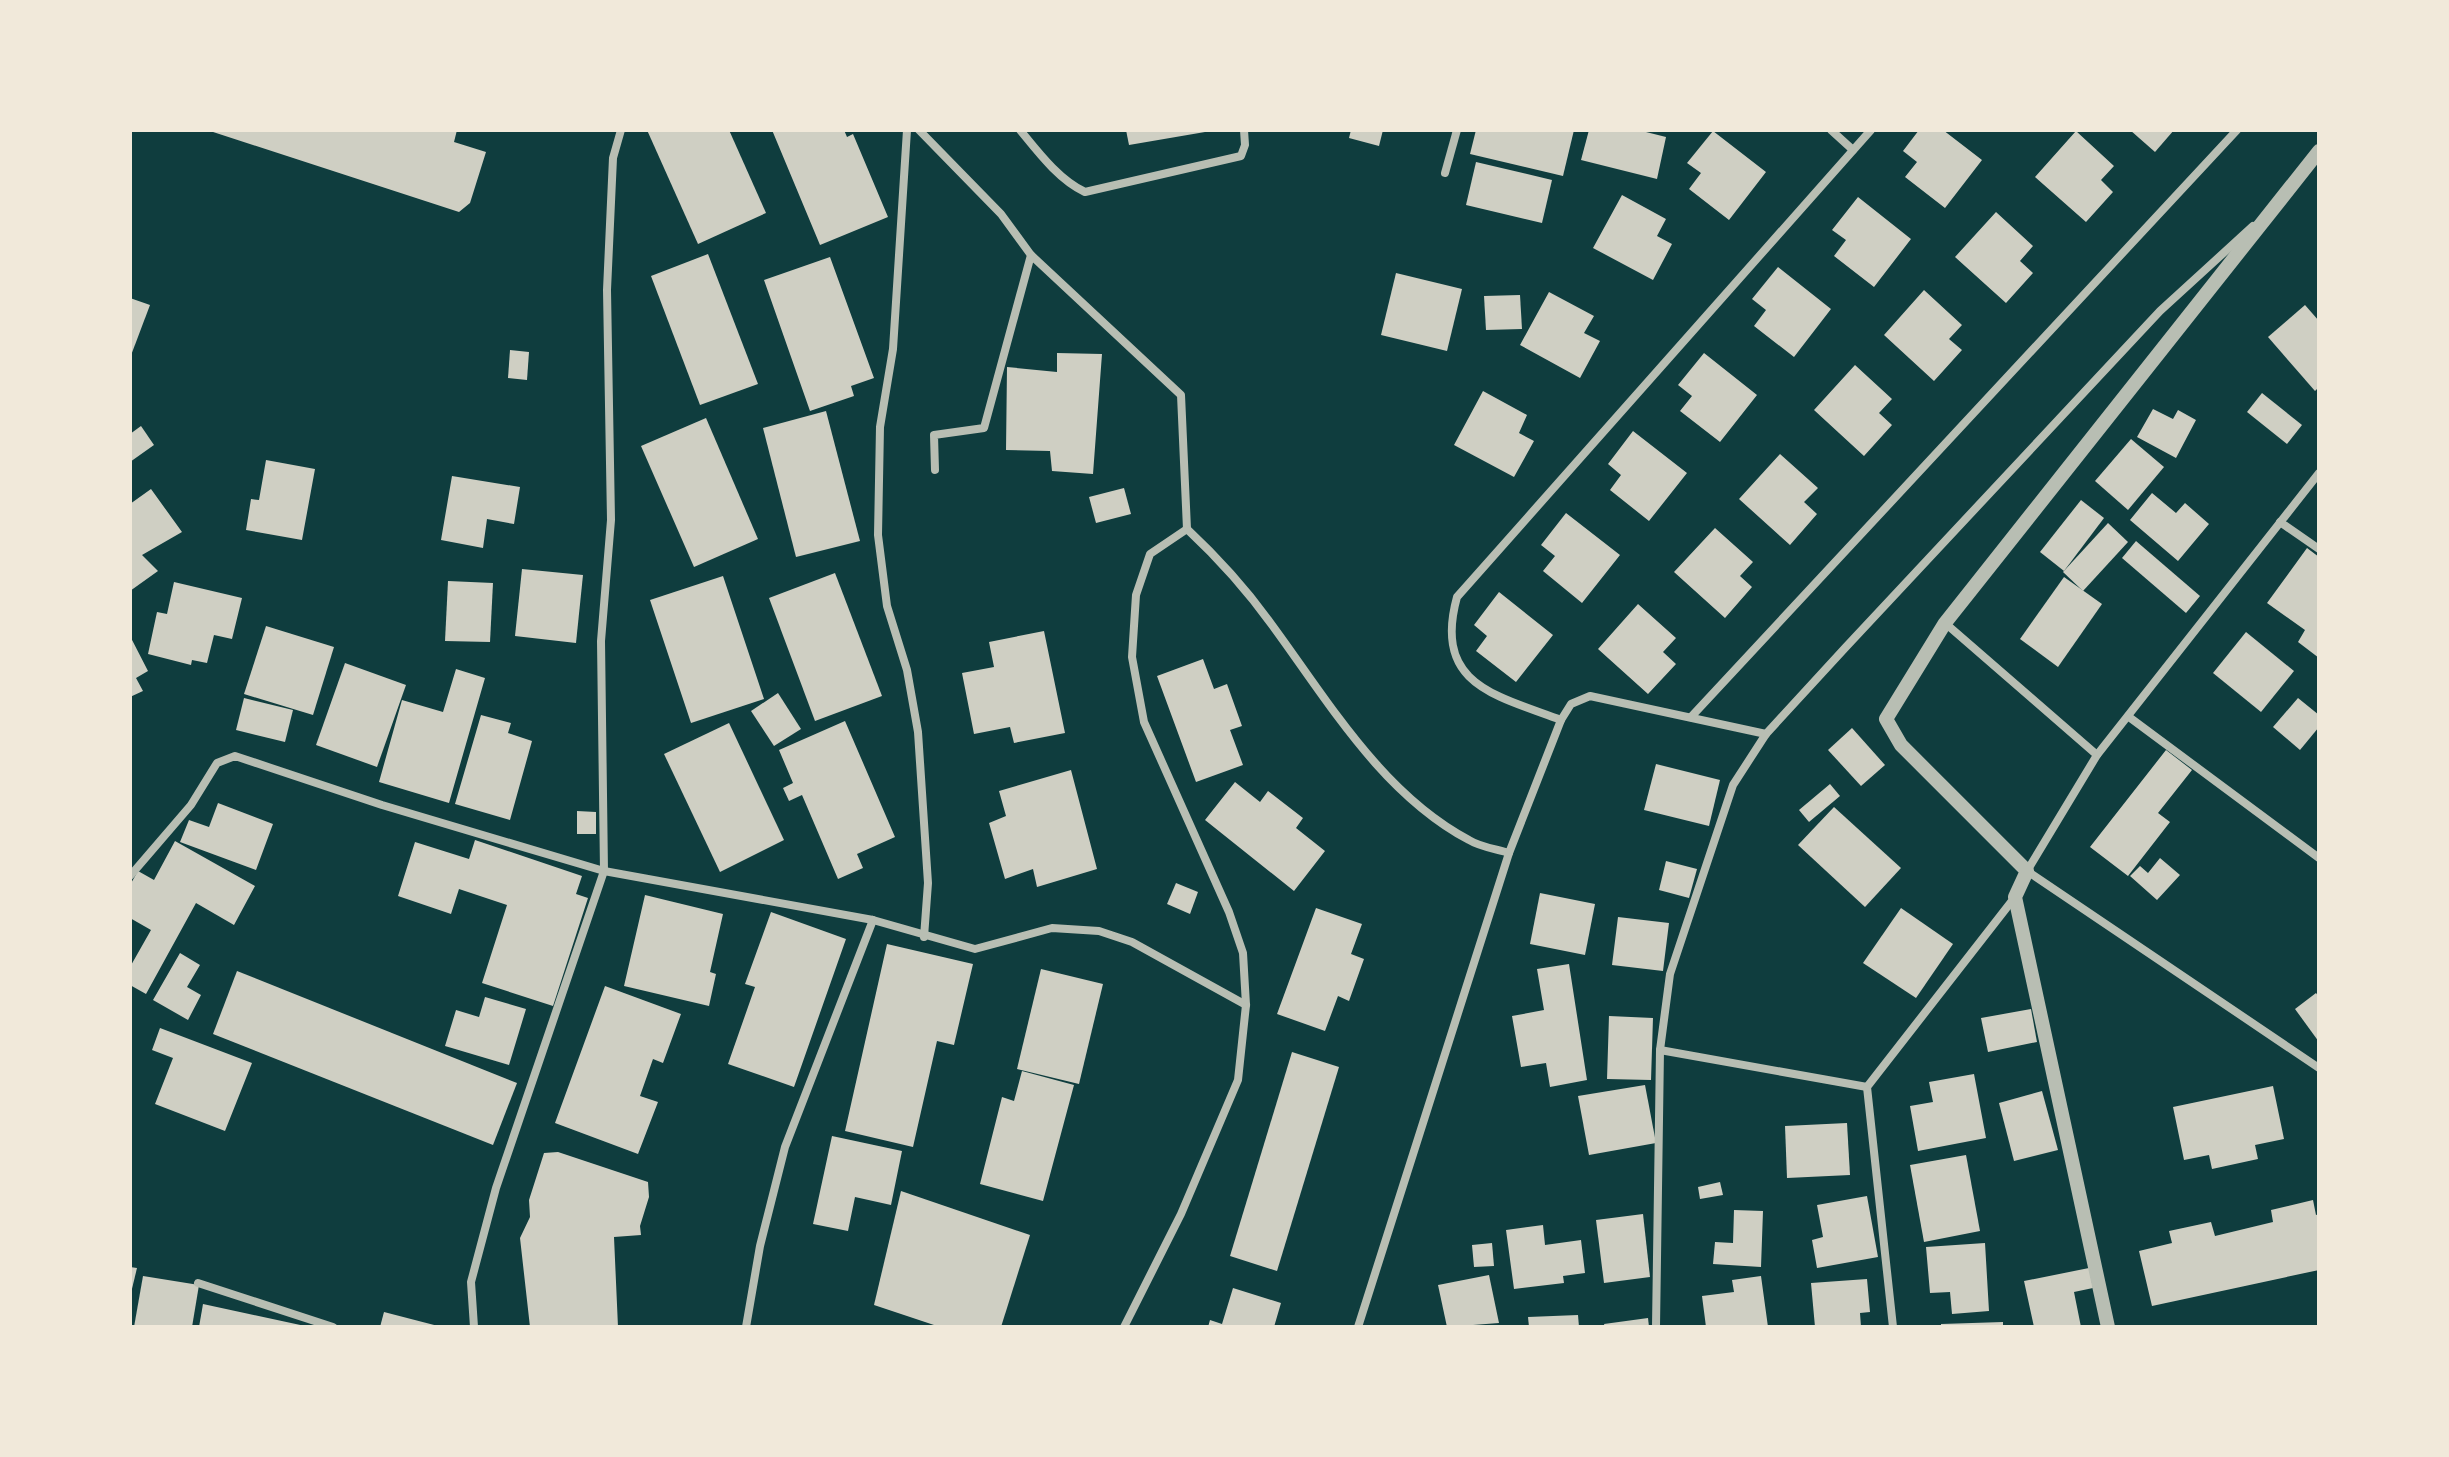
<svg xmlns="http://www.w3.org/2000/svg" width="2449" height="1457" viewBox="0 0 2449 1457" font-family="'Exo 2',sans-serif">
  <rect width="100%" height="100%" fill="#0f3d3e"/>
  <!-- building -->
  <g fill="#cfcfc3">
    <path d="M457 130 454 142 486 152 470 203 459 212 210 131Z"/>
    <path d="M647 130H729L766 213 698 244Z"/>
    <path d="M772 130H844L847 137 853 134 888 217 820 245Z"/>
    <path d="M1126 130H1205V132L1129 145Z"/>
    <path d="M1351 130H1383L1379 146 1349 138Z"/>
    <path d="M1476 130H1574L1563 176 1470 154Z"/>
    <path d="M1589 130H1638L1666 137 1657 179 1581 160Z"/>
    <path d="M1919 130H1943L1982 160 1945 208 1905 177 1917 162 1903 151Z"/>
    <path d="M2130 130H2174L2155 152Z"/>
    <path d="M1713 131 1766 172 1729 220 1689 189 1701 173 1687 163Z"/>
    <path d="M2076 131 2114 166 2101 180 2113 192 2086 222 2035 177Z"/>
    <path d="M1476 162 1552 180 1542 223 1466 205Z"/>
    <path d="M1622 195 1666 219 1657 236 1672 244 1653 280 1593 248Z"/>
    <path d="M1858 197 1911 239 1874 287 1834 256 1846 240 1832 230Z"/>
    <path d="M1996 212 2033 246 2020 261 2033 273 2006 303 1955 257Z"/>
    <path d="M708 254 758 384 700 405 651 276Z"/>
    <path d="M830 257 874 378 851 386 854 396 810 411 764 280Z"/>
    <path d="M1778 267 1831 309 1794 357 1754 326 1766 310 1752 299Z"/>
    <path d="M1396 273 1462 289 1447 351 1381 335Z"/>
    <path d="M1924 290 1962 325 1949 339 1962 350 1934 381 1884 335Z"/>
    <path d="M1549 292 1594 316 1584 333 1600 341 1580 378 1520 345Z"/>
    <path d="M1520 295 1522 329 1486 330 1484 296Z"/>
    <path d="M130 298 150 305 130 358Z"/>
    <path d="M2305 305 2319 321V387L2315 391 2268 337Z"/>
    <path d="M510 350 529 352 527 380 508 378Z"/>
    <path d="M1057 353 1102 354 1093 474 1052 471 1050 451 1006 450 1007 367 1057 372Z"/>
    <path d="M1704 353 1757 395 1720 442 1680 411 1692 396 1678 385Z"/>
    <path d="M1855 365 1892 399 1879 413 1892 425 1864 456 1814 410Z"/>
    <path d="M1483 391 1527 415 1519 433 1534 441 1514 477 1454 445Z"/>
    <path d="M2262 393 2302 425 2287 444 2247 412Z"/>
    <path d="M2153 409 2173 419 2178 410 2196 420 2176 458 2137 437Z"/>
    <path d="M826 411 860 541 796 557 763 428Z"/>
    <path d="M706 418 758 539 694 567 641 446Z"/>
    <path d="M141 426 154 445 130 462V434Z"/>
    <path d="M1633 431 1687 473 1649 521 1610 490 1621 475 1608 464Z"/>
    <path d="M2131 439 2164 467 2128 510 2095 481Z"/>
    <path d="M1780 454 1818 488 1804 502 1817 514 1790 545 1739 499Z"/>
    <path d="M266 460 315 469 302 540 246 530 251 499 259 500Z"/>
    <path d="M452 476 520 487 514 524 487 519 483 548 441 540Z"/>
    <path d="M1124 488 1131 514 1096 523 1089 497Z"/>
    <path d="M151 489 182 532 142 555 158 571 130 591V504Z"/>
    <path d="M2152 493 2176 513 2185 503 2209 524 2178 561 2130 520Z"/>
    <path d="M2081 500 2104 518 2064 571 2040 552Z"/>
    <path d="M1566 513 1620 555 1582 603 1543 571 1555 556 1541 545Z"/>
    <path d="M2108 523 2128 542 2083 591 2063 572Z"/>
    <path d="M1715 528 1753 562 1740 576 1752 587 1725 618 1674 572Z"/>
    <path d="M2136 541 2200 596 2186 613 2122 558Z"/>
    <path d="M2307 548 2319 557V658L2298 642 2305 630 2267 603Z"/>
    <path d="M522 569 583 575 576 643 515 636Z"/>
    <path d="M835 573 882 696 815 721 769 598Z"/>
    <path d="M723 576 764 699 691 723 650 600Z"/>
    <path d="M2064 577 2102 604 2058 667 2020 639Z"/>
    <path d="M448 581 493 583 490 642 445 641Z"/>
    <path d="M174 582 242 598 232 639 214 635 207 663 192 660 191 665 148 654 157 612 167 614Z"/>
    <path d="M1499 592 1553 635 1516 682 1476 651 1487 636 1474 625Z"/>
    <path d="M1638 604 1676 638 1663 652 1676 664 1648 694 1598 649Z"/>
    <path d="M266 626 334 647 313 715 244 694Z"/>
    <path d="M1044 631 1065 733 1014 743 1010 727 974 734 962 673 994 667 989 642Z"/>
    <path d="M2246 632 2294 671 2261 712 2213 673Z"/>
    <path d="M130 636 148 671 136 678 143 691 130 697Z"/>
    <path d="M1203 659 1214 689 1227 684 1242 726 1230 730 1243 765 1196 782 1157 676Z"/>
    <path d="M345 663 406 685 377 767 316 745Z"/>
    <path d="M456 669 485 678 449 803 379 782 402 700 443 712Z"/>
    <path d="M778 693 801 729 774 746 751 711Z"/>
    <path d="M244 698 293 710 285 742 236 730Z"/>
    <path d="M2298 698 2319 715V727L2300 750 2273 727Z"/>
    <path d="M481 715 511 723 508 733 532 741 510 820 455 804Z"/>
    <path d="M845 721 895 837 857 854 863 868 838 879 802 795 789 801 783 788 793 783 779 750Z"/>
    <path d="M729 723 784 840 720 872 664 754Z"/>
    <path d="M1852 728 1885 765 1861 786 1828 750Z"/>
    <path d="M2166 750 2192 770 2158 813 2170 822 2128 876 2090 847Z"/>
    <path d="M1656 764 1720 780 1709 826 1644 810Z"/>
    <path d="M1071 770 1097 869 1037 887 1033 869 1005 879 989 823 1006 816 999 791Z"/>
    <path d="M1235 782 1260 802 1268 791 1303 818 1296 828 1325 851 1294 891 1205 820Z"/>
    <path d="M1830 784 1840 796 1809 822 1799 810Z"/>
    <path d="M218 803 273 824 256 870 180 842 189 820 209 827Z"/>
    <path d="M1834 807 1901 868 1865 907 1798 845Z"/>
    <path d="M577 811 596 812V834H577Z"/>
    <path d="M475 840 582 876 576 894 588 898 553 1006 482 983 507 905 459 889 451 914 398 896 415 842 469 859Z"/>
    <path d="M175 841 255 886 234 925 196 903 146 994 130 985V967L151 930 130 918V885L138 871 154 880Z"/>
    <path d="M2160 858 2180 875 2157 900 2130 876 2140 866 2148 873Z"/>
    <path d="M1666 861 1697 869 1689 898 1659 890Z"/>
    <path d="M1176 883 1198 892 1190 914 1167 904Z"/>
    <path d="M1540 893 1595 904 1585 955 1530 944Z"/>
    <path d="M645 895 723 914 710 972 716 974 709 1006 624 986Z"/>
    <path d="M1316 908 1362 924 1351 954 1364 959 1349 1001 1338 996 1325 1031 1277 1014Z"/>
    <path d="M1901 908 1953 944 1916 998 1863 963Z"/>
    <path d="M771 912 846 939 794 1087 728 1064 755 987 745 984Z"/>
    <path d="M1618 917 1669 923 1663 971 1612 965Z"/>
    <path d="M887 944 973 964 954 1045 937 1041 913 1147 845 1131Z"/>
    <path d="M180 953 200 965 187 987 201 995 188 1020 153 1000Z"/>
    <path d="M1569 964 1587 1080 1550 1087 1546 1063 1521 1067 1512 1016 1544 1010 1537 969Z"/>
    <path d="M1041 969 1103 984 1079 1084 1017 1069Z"/>
    <path d="M237 971 517 1083 493 1145 213 1034Z"/>
    <path d="M605 986 681 1014 663 1063 653 1059 640 1096 658 1102 638 1154 555 1123Z"/>
    <path d="M2316 993 2319 997V1042L2295 1009Z"/>
    <path d="M485 997 526 1009 509 1065 445 1046 456 1010 479 1017Z"/>
    <path d="M2031 1009 2037 1042 1988 1052 1981 1018Z"/>
    <path d="M1609 1016 1653 1018 1651 1080 1607 1079Z"/>
    <path d="M160 1028 252 1063 225 1131 155 1104 173 1058 152 1050Z"/>
    <path d="M1292 1052 1339 1067 1277 1271 1230 1256Z"/>
    <path d="M1022 1071 1074 1085 1043 1201 980 1184 1002 1097 1014 1101Z"/>
    <path d="M1974 1074 1986 1138 1918 1151 1910 1106 1933 1102 1929 1082Z"/>
    <path d="M1645 1085 1656 1143 1589 1155 1578 1096Z"/>
    <path d="M2273 1086 2284 1139 2255 1145 2258 1159 2212 1169 2209 1155 2184 1160 2173 1107Z"/>
    <path d="M2042 1091 2058 1150 2014 1161 1999 1103Z"/>
    <path d="M1847 1123 1850 1175 1787 1178 1785 1126Z"/>
    <path d="M832 1136 902 1151 891 1205 855 1197 848 1231 813 1224Z"/>
    <path d="M558 1152 648 1182 649 1197 640 1226 641 1235 614 1237 618 1327H530L520 1238 530 1217 529 1200 544 1153Z"/>
    <path d="M1966 1155 1980 1231 1924 1242 1910 1165Z"/>
    <path d="M1720 1182 1723 1195 1700 1199 1698 1187Z"/>
    <path d="M901 1191 1030 1235 1001 1327H940L874 1305Z"/>
    <path d="M1867 1196 1878 1257 1817 1268 1812 1240 1823 1237 1817 1205Z"/>
    <path d="M2313 1200 2316 1215 2319 1214V1270L2152 1306 2139 1251 2172 1243 2169 1231 2211 1222 2215 1236 2273 1222 2271 1210Z"/>
    <path d="M1734 1210 1763 1211 1761 1267 1713 1264 1715 1242 1733 1243Z"/>
    <path d="M1643 1214 1650 1277 1604 1283 1596 1220Z"/>
    <path d="M1543 1225 1545 1245 1581 1240 1585 1273 1563 1276 1564 1283 1514 1289 1506 1230Z"/>
    <path d="M1492 1243 1494 1266 1474 1267 1472 1245Z"/>
    <path d="M1985 1243 1989 1311 1952 1314 1950 1292 1930 1293 1926 1247Z"/>
    <path d="M130 1267 137 1268 131 1293H130Z"/>
    <path d="M2089 1268 2093 1288 2074 1292 2081 1327H2034L2024 1281Z"/>
    <path d="M1489 1275 1499 1323 1447 1327 1438 1285Z"/>
    <path d="M143 1276 199 1285 192 1327H134Z"/>
    <path d="M1761 1276 1768 1327H1706L1702 1296 1734 1292 1732 1280Z"/>
    <path d="M1867 1279 1870 1312 1860 1313 1861 1327H1815L1811 1283Z"/>
    <path d="M1233 1288 1281 1303 1274 1327H1208L1210 1320 1222 1324Z"/>
    <path d="M203 1304 305 1326V1327H199Z"/>
    <path d="M384 1312 438 1326 437 1327H380Z"/>
    <path d="M1578 1315 1579 1327H1529L1528 1317Z"/>
    <path d="M1648 1318 1649 1327H1605L1604 1324Z"/>
    <path d="M2003 1322V1327H1941V1324Z"/>
  </g>
  <g fill="none" stroke-linecap="round" stroke-linejoin="round">
    <!-- minor -->
    <g stroke="#b8beb3" stroke-width="8">
      <path d="M907 130 893 349 880 427 878 535 887 606 907 670 918 732 928 883 924 937"/>
      <path d="M919 130 1001 214 1031 255"/>
      <path d="M1020 130C1038 152 1059 180 1085 192L1241 156 1245 145 1244 130"/>
      <path d="M1831 130 1853 150"/>
      <path d="M1445 173 1457 130"/>
      <path d="M935 470 934 435 984 428 1031 255 1181 395 1187 529"/>
      <path d="M2319 473 2097 755 2027 871 2319 1068"/>
      <path d="M2280 522 2319 549"/>
      <path d="M1945 623 2097 755"/>
      <path d="M1691 717 2237 130"/>
      <path d="M2129 717 2319 858"/>
      <path d="M1561 720C1494 695 1433 684 1457 597L1871 130"/>
      <path d="M130 876 191 805 217 763 235 756 382 805 604 871 873 920 975 949 1052 928 1099 931 1132 942 1246 1005"/>
      <path d="M1660 1050 1867 1087"/>
      <path d="M198 1283 333 1327"/>
      <path d="M474 1327 471 1282 496 1188 604 871 601 641 611 520 607 290 613 158 621 130"/>
      <path d="M746 1327 760 1246 785 1147 873 920"/>
      <path d="M1124 1327 1181 1214 1238 1080 1246 1005 1243 953 1229 912 1144 722 1132 657 1136 595 1150 554 1187 529C1218 558 1247 590 1272 625 1328 701 1382 794 1469 840 1480 847 1496 849 1509 853"/>
      <path d="M1358 1327 1509 853 1561 720 1571 704 1590 696 1766 734"/>
      <path d="M1656 1327 1660 1050 1670 974 1733 785 1766 734 1845 648 2160 311 2253 226"/>
      <path d="M1893 1327 1867 1087 2015 897"/>
    </g>
    <!-- tertiary -->
    <path stroke="#b8beb3" stroke-width="14" d="M2108 1327 2015 897 2027 871 1901 745 1886 719 1945 623 2319 151"/>
  </g>
  <!-- border -->
  <rect width="2449" height="1457" fill="none" stroke="#f1e9da" stroke-width="264"/>
</svg>
